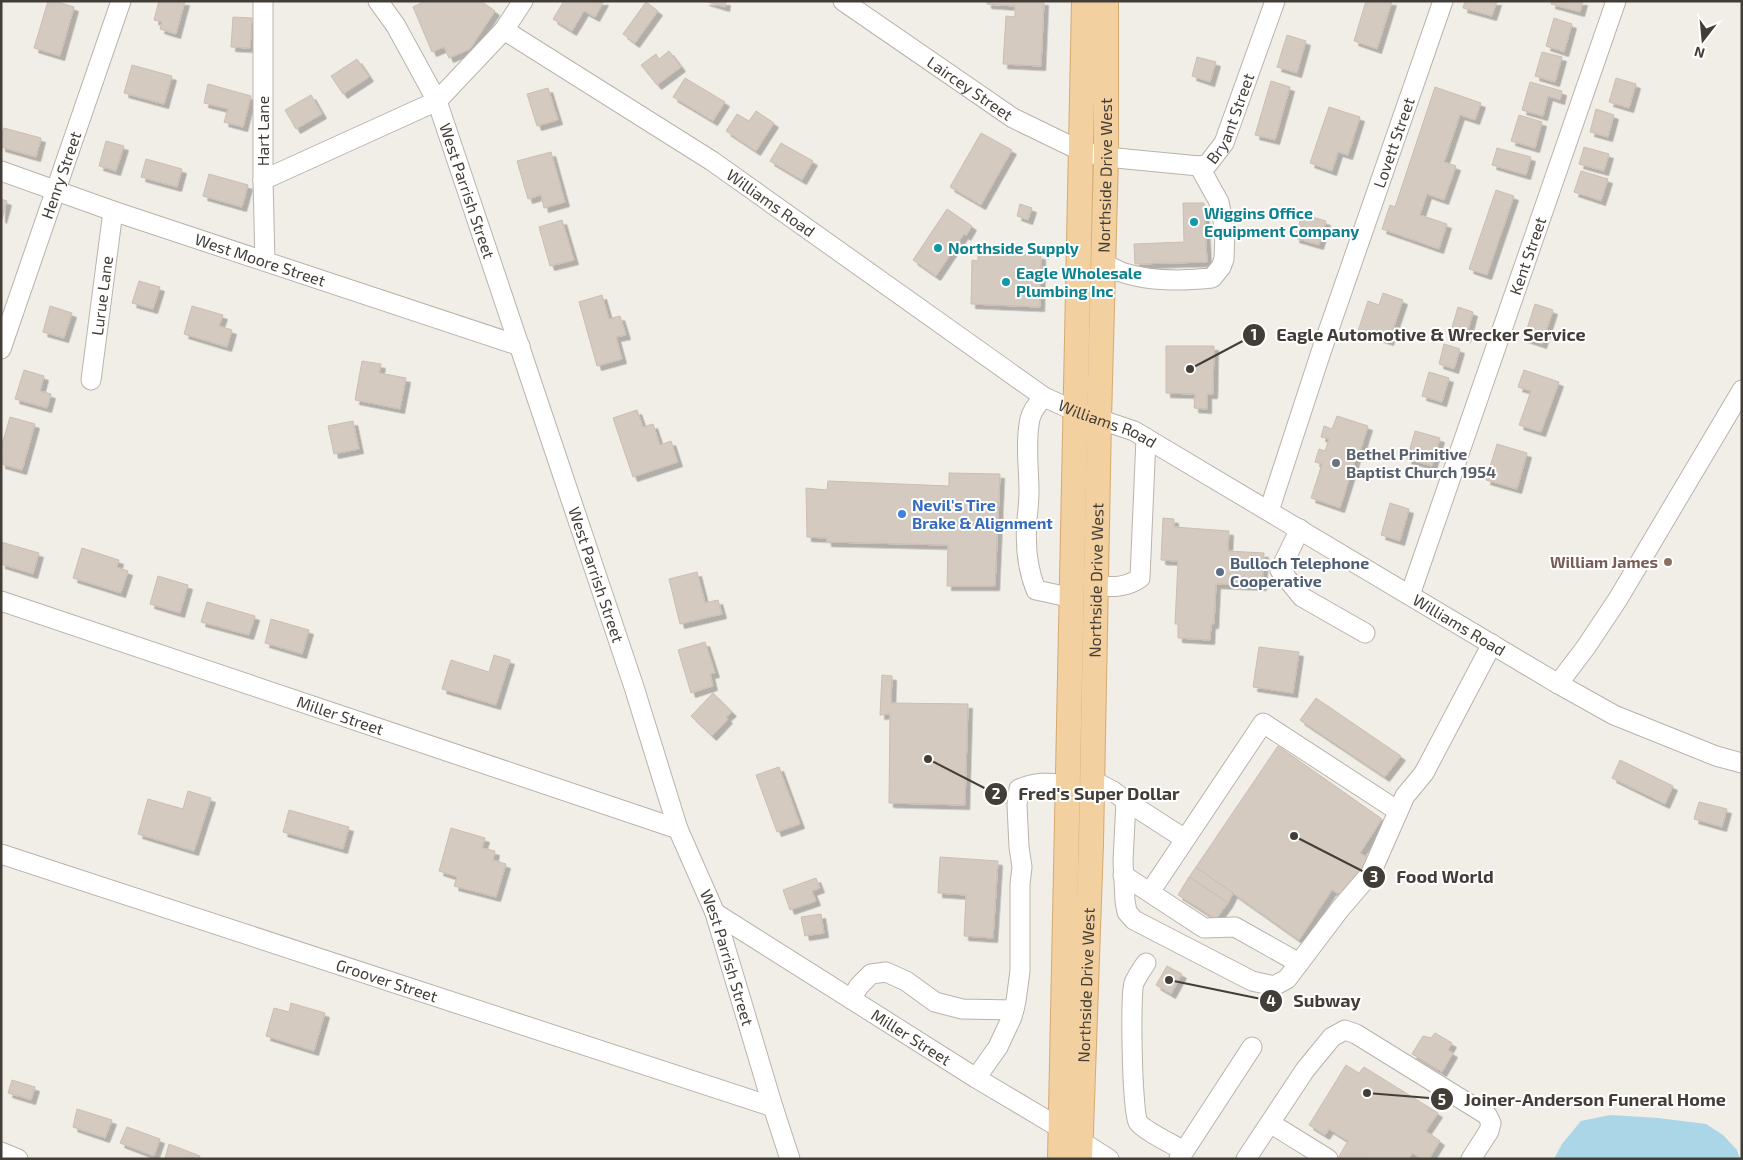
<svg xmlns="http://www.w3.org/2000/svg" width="1743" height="1160" viewBox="0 0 1743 1160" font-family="'Exo 2',sans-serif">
  <defs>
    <filter id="shadow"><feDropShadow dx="4.5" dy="4.5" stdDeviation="0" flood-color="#0004"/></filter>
  </defs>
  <rect width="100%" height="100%" fill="#f1ede7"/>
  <!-- water -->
  <path fill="#aad6e7" d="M1610 1115 1658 1118 1706 1124 1723 1135 1737 1150 1740 1159H1554L1562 1144 1581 1121Z"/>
  <!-- building -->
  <g fill="#d4cac0" stroke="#cbbeb2" filter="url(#shadow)">
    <path d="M48 1H54L74 7 60 56 34 48Z"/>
    <path d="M159 1H185L176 34 160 29 162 22 154 20Z"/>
    <path d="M425 1H481L495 11 470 49 449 58 444 47 432 52 413 7Z"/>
    <path d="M564 1H604L595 17 584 11 572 31 553 19Z"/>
    <path d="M705 1H726L725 7Z"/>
    <path d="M987 1H1044L1041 66 1003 64 1006 16 1015 17V6L987 4Z"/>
    <path d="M1366 1H1392L1377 49 1354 41Z"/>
    <path d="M1465 1H1497L1492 16 1463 8Z"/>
    <path d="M1552 1H1583L1580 12 1551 4Z"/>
    <path d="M646 2 658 11 635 43 623 34Z"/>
    <path d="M233 17 252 18 250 48 231 47Z"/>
    <path d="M1554 18 1572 24 1564 52 1546 46Z"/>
    <path d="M1287 35 1306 41 1297 73 1277 67Z"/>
    <path d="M669 51 681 67 657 85 641 65 656 54 659 59Z"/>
    <path d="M1542 52 1562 57 1555 82 1535 76Z"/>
    <path d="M1197 57 1216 62 1210 82 1192 76Z"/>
    <path d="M357 59 369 77 343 94 331 76Z"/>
    <path d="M132 65 172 76 164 104 124 93Z"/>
    <path d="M685 78 725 102 713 121 673 97Z"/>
    <path d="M1616 78 1636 84 1629 108 1609 102Z"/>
    <path d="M1271 81 1290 87 1275 140 1255 135Z"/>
    <path d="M1530 82 1562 91 1560 100 1548 96 1543 116 1522 110Z"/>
    <path d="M208 84 251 96 243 127 224 122 228 109 204 103Z"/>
    <path d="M1435 87 1481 103 1475 120 1460 115 1444 162 1456 166 1444 200 1427 194 1420 215 1447 224 1439 249 1382 229 1390 205 1395 207Z"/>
    <path d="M548 88 558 120 537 126 527 94Z"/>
    <path d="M311 95 322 114 296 129 285 110Z"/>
    <path d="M1329 107 1360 117 1348 155 1338 152 1332 171 1310 163Z"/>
    <path d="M1596 109 1614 115 1608 137 1590 132Z"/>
    <path d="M756 111 774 123 756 151 726 131 737 114 749 121Z"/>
    <path d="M1519 115 1542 122 1535 148 1511 141Z"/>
    <path d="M4 128 41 138 36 157 1 147V138Z"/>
    <path d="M981 133 1012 150 981 205 950 187Z"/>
    <path d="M106 141 124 146 116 171 99 166Z"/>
    <path d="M781 143 813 161 802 180 770 161Z"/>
    <path d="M1584 147 1609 154 1604 171 1579 164Z"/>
    <path d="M1497 148 1531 157 1526 175 1492 165Z"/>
    <path d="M551 152 565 202 544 208 541 195 528 199 517 161Z"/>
    <path d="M146 159 182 169 177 187 141 177Z"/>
    <path d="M1581 171 1608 179 1601 201 1574 192Z"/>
    <path d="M209 174 248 185 242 207 203 196Z"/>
    <path d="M1496 190 1514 196 1487 275 1469 269Z"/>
    <path d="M1 199 7 201 2 219 1 218Z"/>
    <path d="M1183 203H1204L1207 262 1135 264 1134 244 1184 242Z"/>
    <path d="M1020 204 1032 208 1028 220 1017 216Z"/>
    <path d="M947 209 972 226 966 236 964 234 936 276 913 260Z"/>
    <path d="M1302 214 1326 221 1319 245 1295 238Z"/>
    <path d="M562 220 574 260 550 266 539 227Z"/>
    <path d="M978 249 1020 250V254L1041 255 1040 307 971 304 972 260 978 261Z"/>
    <path d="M139 281 160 287 153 309 132 303Z"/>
    <path d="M1383 293 1403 300 1389 341 1358 331 1368 301 1379 305Z"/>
    <path d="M602 295 609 319 620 316 626 335 616 337 622 359 597 366 579 302Z"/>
    <path d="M1535 304 1553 310 1542 344 1524 338Z"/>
    <path d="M50 306 72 313 64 338 43 332Z"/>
    <path d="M192 306 223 315 219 326 232 330 227 347 184 334Z"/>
    <path d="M1458 307 1473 312 1466 338 1450 334Z"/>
    <path d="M1444 344 1460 349 1454 369 1439 364Z"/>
    <path d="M1166 346H1214L1213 394H1207V409L1194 408 1195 394 1166 393Z"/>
    <path d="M362 361 381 364 379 373 406 378 400 409 355 400Z"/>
    <path d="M24 370 44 376 40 391 51 394 47 408 15 399Z"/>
    <path d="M1524 370 1559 382 1541 432 1519 425 1531 391 1518 387Z"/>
    <path d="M1429 372 1449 378 1442 402 1422 396Z"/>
    <path d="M637 410 643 427 653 424 660 445 671 441 678 462 633 477 613 418Z"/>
    <path d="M1337 416 1368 426 1359 455 1357 454 1340 508 1311 498 1322 464 1315 462 1319 449 1325 451 1329 439 1321 437 1324 426 1332 429Z"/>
    <path d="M10 417 35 424 22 470 1 464V448Z"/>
    <path d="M353 421 359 449 334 454 328 426Z"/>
    <path d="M1415 431 1440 438 1432 466 1407 459Z"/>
    <path d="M1497 444 1527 453 1517 489 1486 480Z"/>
    <path d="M949 473 1000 474 995 586H947L948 545 827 542V538L807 537 806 488 827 490 828 481 949 486Z"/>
    <path d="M1390 503 1409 509 1400 541 1381 535Z"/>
    <path d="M1163 518 1174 519V527L1229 531 1228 551 1264 553 1262 586 1216 584 1214 624H1211L1210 640 1178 638V624H1175L1178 561 1161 560Z"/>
    <path d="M1 542 39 553 33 574 1 564Z"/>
    <path d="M82 548 119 560 117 567 128 571 121 593 73 578Z"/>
    <path d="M697 572 705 603 718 600 722 614 680 624 669 579Z"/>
    <path d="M158 576 188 585 180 613 150 604Z"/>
    <path d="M207 602 255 616 249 635 201 622Z"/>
    <path d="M271 619 309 630 302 654 265 643Z"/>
    <path d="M705 642 715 673 710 674 713 686 691 693 678 650Z"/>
    <path d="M1259 647 1299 652 1293 693 1253 687Z"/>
    <path d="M494 655 510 660 496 705 442 689 451 660 489 672Z"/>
    <path d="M882 675 892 676 891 703 968 704 965 805 889 803 890 714 880 715Z"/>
    <path d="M713 693 732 712 726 717 728 719 712 736 691 716Z"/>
    <path d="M1316 698 1401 756 1385 777 1300 720Z"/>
    <path d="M1278 746 1382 819 1360 853 1374 862 1346 898 1332 890 1299 940 1196 867Z"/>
    <path d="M1620 760 1673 786 1665 804 1612 778Z"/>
    <path d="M779 767 800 824 777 832 756 775Z"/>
    <path d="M188 791 211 798 194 851 138 834 148 799 183 809Z"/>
    <path d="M1699 802 1727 809 1722 827 1694 819Z"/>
    <path d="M289 810 349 827 343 849 283 832Z"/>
    <path d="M451 828 485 838 482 848 495 851 493 860 506 864 496 897 454 886 457 877 439 871Z"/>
    <path d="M940 857 998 861 993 938 964 936 966 895 938 893Z"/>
    <path d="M1196 867 1233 893 1228 903 1189 877Z"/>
    <path d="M1189 877 1228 903 1216 919 1178 895Z"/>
    <path d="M816 878 820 888 812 891 816 901 790 910 783 890Z"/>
    <path d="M821 914 824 933 805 936 801 917Z"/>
    <path d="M1167 966 1182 974 1171 994 1156 985Z"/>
    <path d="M291 1003 325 1013 314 1051 266 1036 274 1008 289 1012Z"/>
    <path d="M1435 1033 1452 1043 1448 1050 1453 1053 1442 1072 1412 1054 1423 1036 1431 1038Z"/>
    <path d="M1346 1065 1359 1073 1364 1067 1438 1113 1426 1131 1440 1141 1429 1159H1422L1412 1153 1409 1159 1338 1158 1348 1141 1329 1129 1325 1135 1309 1125Z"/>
    <path d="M12 1080 35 1087 31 1100 8 1093Z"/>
    <path d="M77 1109 112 1120 105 1138 73 1127Z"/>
    <path d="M127 1127 160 1139 154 1156 120 1143Z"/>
    <path d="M169 1144 200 1156 199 1159H165Z"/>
  </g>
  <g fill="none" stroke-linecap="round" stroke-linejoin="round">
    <!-- minor casing -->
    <g stroke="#bbb3aa" stroke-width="21">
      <g id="minor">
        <path d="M263 1V180L265 261"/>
        <path id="s1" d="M378 1 396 26 437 101 634 687 678 829 715 913 773 1107 790 1159"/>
        <path id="s2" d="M843 1 1013 118 1081 151 1106 157 1199 166 1207 165 1224 143 1275 1"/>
        <path id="s3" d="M504 30 712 161 1044 397 1075 411 1134 431 1555 682 1614 715 1716 756 1742 763"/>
        <path id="s4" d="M1 171 113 211 520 346"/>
        <path d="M263 180 437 101 504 30 523 1"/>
        <path d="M1103 263C1109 266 1115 269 1121 272 1150 282 1182 281 1212 278L1221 267 1224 259 1225 230 1219 202 1199 166"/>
        <path id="s5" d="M1 349 121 1"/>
        <path id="s6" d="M91 380 113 211"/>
        <path d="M1044 397C1037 404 1032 410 1030 419 1025 442 1029 469 1029 492 1029 501 1028 510 1027 519 1025 543 1027 568 1036 590L1073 598"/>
        <path id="s7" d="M1269 511 1321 352 1443 1"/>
        <path d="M1300 529 1280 570 1302 597 1365 633"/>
        <path d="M1096 586C1112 587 1126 588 1140 578L1146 438"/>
        <path id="s8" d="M1410 595 1616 1"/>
        <path id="s9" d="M1 601 678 829"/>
        <path d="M1558 684 1586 647 1618 599 1742 390"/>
        <path d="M1092 780 1113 791 1126 801 1123 861 1125 901 1127 912 1134 920 1252 981 1274 986 1287 979 1340 909 1371 873 1405 796 1424 773 1492 644"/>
        <path d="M1126 801 1185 839"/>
        <path id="s10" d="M1 854 773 1107"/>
        <path d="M1123 875 1204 928 1235 927 1299 963"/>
        <path d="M1150 892 1263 723 1398 811"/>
        <path id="s11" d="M715 913 976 1078 1060 1128 1109 1159"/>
        <path d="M1146 963C1142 969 1137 976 1134 983 1130 995 1132 1111 1138 1122 1143 1130 1174 1145 1184 1151"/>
        <path d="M851 999 859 986 871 974 886 972 906 981 935 1002 962 1009 1014 1010"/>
        <path d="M976 1078 998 1047 1012 1017 1016 1001 1020 971V884L1022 867 1019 847 1017 805 1019 789C1038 781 1048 783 1067 785"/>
        <path d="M1270 1123 1328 1159"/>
        <path d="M1 1152 18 1159"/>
        <path d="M1179 1159 1252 1047"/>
        <path d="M1246 1159 1305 1070 1332 1037 1345 1030 1356 1034 1487 1115 1491 1123 1489 1131 1471 1159"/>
      </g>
    </g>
    <!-- major casing -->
    <g stroke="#d5aa71" stroke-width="26">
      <g id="major">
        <path d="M1060 1159 1084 1"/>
        <path id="s12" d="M1080 1159 1091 843 1099 419 1106 157V1"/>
      </g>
    </g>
    <!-- minor -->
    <use href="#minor" stroke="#fff" stroke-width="19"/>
    <!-- major -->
    <use href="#major" stroke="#f2d09f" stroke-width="24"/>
  </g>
  <!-- markers -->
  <g fill="#0f9aa8" stroke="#fff" stroke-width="2">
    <circle cx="1194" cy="222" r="5"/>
    <circle cx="938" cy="248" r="5"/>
    <circle cx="1006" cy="282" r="5"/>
  </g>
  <circle fill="#6b7280" stroke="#fff" stroke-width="2" cx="1336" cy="463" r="5"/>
  <circle fill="#3f7fe0" stroke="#fff" stroke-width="2" cx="902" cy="514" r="5"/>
  <circle fill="#8d6e63" stroke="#fff" stroke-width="2" cx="1668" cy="562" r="5"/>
  <circle fill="#5c6f8a" stroke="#fff" stroke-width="2" cx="1220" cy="572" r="5"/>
  <g text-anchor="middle" stroke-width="4" stroke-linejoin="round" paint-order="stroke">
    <!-- street labels -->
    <g font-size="16" fill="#433d37" stroke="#fff">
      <text dy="6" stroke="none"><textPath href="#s2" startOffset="154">Laircey Street</textPath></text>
      <text dy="6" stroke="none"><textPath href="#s2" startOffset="462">Bryant Street</textPath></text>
      <text transform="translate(263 131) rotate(-90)" y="6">Hart Lane</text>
      <text dy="6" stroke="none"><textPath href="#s7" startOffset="389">Lovett Street</textPath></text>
      <text dy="6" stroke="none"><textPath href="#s5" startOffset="184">Henry Street</textPath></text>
      <text dy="6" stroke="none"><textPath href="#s12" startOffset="984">Northside Drive West</textPath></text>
      <text dy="6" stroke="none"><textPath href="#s1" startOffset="211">West Parrish Street</textPath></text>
      <text dy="6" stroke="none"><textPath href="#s3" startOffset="318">Williams Road</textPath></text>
      <text dy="6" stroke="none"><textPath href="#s8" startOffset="359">Kent Street</textPath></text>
      <text dy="6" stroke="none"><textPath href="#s4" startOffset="274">West Moore Street</textPath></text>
      <text dy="6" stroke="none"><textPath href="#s6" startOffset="85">Lurue Lane</textPath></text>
      <text dy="6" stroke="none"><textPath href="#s3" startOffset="722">Williams Road</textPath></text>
      <text dy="6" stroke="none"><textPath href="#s1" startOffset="616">West Parrish Street</textPath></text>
      <text dy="6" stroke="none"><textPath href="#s12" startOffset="579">Northside Drive West</textPath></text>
      <text dy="6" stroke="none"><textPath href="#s3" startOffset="1128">Williams Road</textPath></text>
      <text dy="6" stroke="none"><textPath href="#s9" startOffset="358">Miller Street</textPath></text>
      <text dy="6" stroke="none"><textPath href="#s1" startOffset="1021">West Parrish Street</textPath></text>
      <text dy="6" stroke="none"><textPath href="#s10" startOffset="406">Groover Street</textPath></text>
      <text dy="6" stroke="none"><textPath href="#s12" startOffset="174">Northside Drive West</textPath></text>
      <text dy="6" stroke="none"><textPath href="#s11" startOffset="232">Miller Street</textPath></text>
    </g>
    <!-- culture labels -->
    <g font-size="16" font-weight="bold" fill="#0d838f" stroke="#fff" text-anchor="start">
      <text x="1204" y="219">Wiggins Office<tspan x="1204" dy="18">Equipment Company</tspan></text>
      <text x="948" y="254">Northside Supply</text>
      <text x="1016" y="279">Eagle Wholesale<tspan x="1016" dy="18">Plumbing Inc</tspan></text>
    </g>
    <!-- worship labels -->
    <g font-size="16" font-weight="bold" fill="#5b616d" stroke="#fff" text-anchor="start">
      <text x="1346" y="460">Bethel Primitive<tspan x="1346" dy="18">Baptist Church 1954</tspan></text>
    </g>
    <!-- shop labels -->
    <g font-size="16" font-weight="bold" fill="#366cbe" stroke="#fff" text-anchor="start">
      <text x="912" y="511">Nevil's Tire<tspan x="912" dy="18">Brake &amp; Alignment</tspan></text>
    </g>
    <!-- education labels -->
    <g font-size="16" font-weight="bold" fill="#785e54" stroke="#fff" text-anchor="end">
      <text x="1658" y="568">William James</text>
    </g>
    <!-- service labels -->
    <g font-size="16" font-weight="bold" fill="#4e5e75" stroke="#fff" text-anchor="start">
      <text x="1230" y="569">Bulloch Telephone<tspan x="1230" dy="18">Cooperative</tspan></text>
    </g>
  </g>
  <!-- callouts -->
  <path fill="none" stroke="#433d37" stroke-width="2" d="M1190 369L1254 335M928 759L996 794M1294 836L1374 877M1169 980L1271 1001M1367 1093L1442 1099"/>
  <g fill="#433d37" stroke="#fff" stroke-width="2">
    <circle cx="1190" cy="369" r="5"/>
    <circle cx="928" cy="759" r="5"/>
    <circle cx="1294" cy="836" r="5"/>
    <circle cx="1169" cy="980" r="5"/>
    <circle cx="1367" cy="1093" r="5"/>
    <circle cx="1254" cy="335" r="12"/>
    <circle cx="996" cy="794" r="12"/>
    <circle cx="1374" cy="877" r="12"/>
    <circle cx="1271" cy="1001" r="12"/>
    <circle cx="1442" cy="1099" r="12"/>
  </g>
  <g font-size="15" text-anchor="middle" font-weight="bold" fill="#fff">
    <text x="1254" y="340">1</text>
    <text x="996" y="799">2</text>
    <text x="1374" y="882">3</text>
    <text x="1271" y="1006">4</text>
    <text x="1442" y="1105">5</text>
  </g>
  <g font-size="18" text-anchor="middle" font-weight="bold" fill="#433d37" stroke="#fff" stroke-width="4" stroke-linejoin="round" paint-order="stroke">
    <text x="1431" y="341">Eagle Automotive &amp; Wrecker Service</text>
    <text x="1099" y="800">Fred's Super Dollar</text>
    <text x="1445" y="883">Food World</text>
    <text x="1327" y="1007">Subway</text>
    <text x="1595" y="1106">Joiner-Anderson Funeral Home</text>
  </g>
  <!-- border -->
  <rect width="1743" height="1160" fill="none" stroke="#433d37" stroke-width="5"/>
  <!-- north arrow -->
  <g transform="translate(1703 40) rotate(196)" stroke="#ffffff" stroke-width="4" paint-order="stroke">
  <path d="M0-4L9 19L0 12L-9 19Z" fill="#433d37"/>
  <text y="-8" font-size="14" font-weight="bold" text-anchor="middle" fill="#433d37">N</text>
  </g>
</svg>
